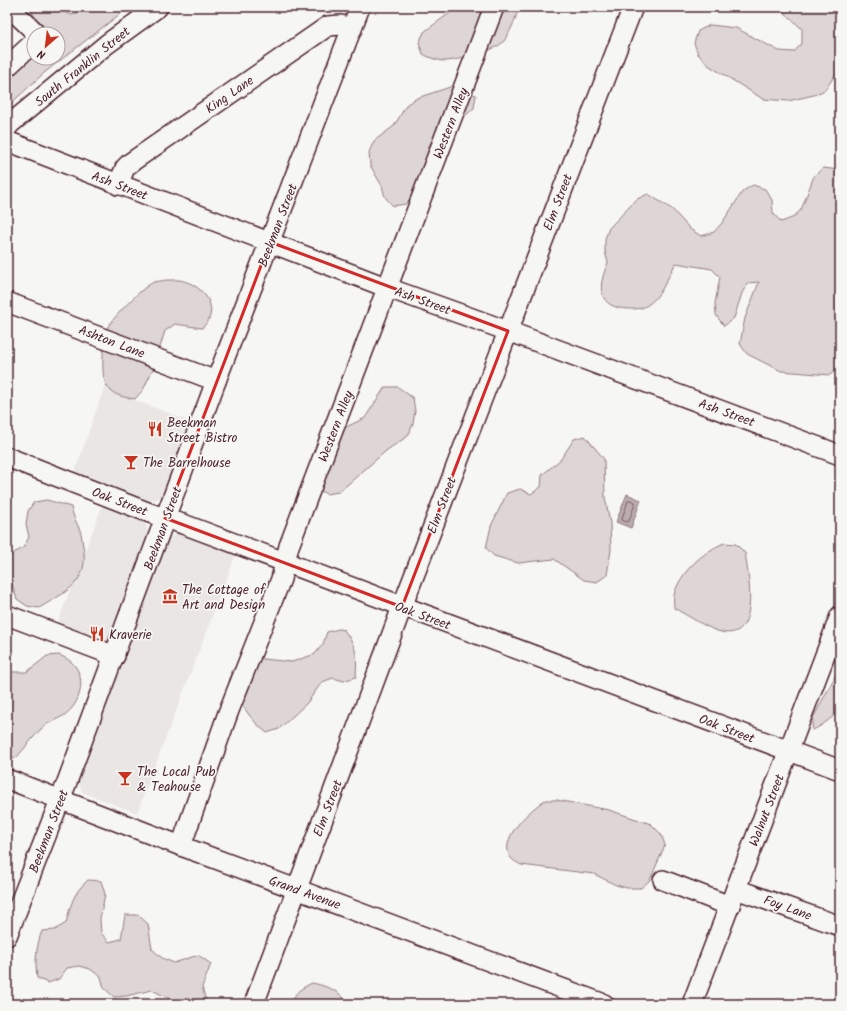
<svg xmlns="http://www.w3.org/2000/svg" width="847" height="1011" viewBox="0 0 847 1011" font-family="Kalam,sans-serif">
  <rect width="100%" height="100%" fill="#f6f6f2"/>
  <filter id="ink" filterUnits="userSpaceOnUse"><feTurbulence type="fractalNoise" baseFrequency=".025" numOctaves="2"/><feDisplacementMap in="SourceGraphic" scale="8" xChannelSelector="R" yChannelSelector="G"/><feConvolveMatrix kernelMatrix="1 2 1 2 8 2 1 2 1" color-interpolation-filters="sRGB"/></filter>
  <g filter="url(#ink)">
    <!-- built -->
    <g fill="#e9e6e3">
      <path d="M104 388 191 422 164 491 161 496 157 499 151 500 146 499 75 472Z"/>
      <path d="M103 504 139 518 144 521 148 531 147 536 105 648 55 630Z"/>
      <path d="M179 533 184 534 236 554 137 813 87 794 83 792 80 787 78 782 166 542 169 538 174 535Z"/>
    </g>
    <!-- green -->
    <g fill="#ddd6d5" stroke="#947a80">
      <path d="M30 7H58L60 10 72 15 93 7H129L44 73 7 107V77L34 55V58H58V34H42Z"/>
      <path d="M456 7H519C516 18 511 31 504 41 496 51 460 60 446 61 438 61 430 58 423 54L419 43 424 32 455 9Z"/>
      <path d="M779 7H836L840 14 839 69 825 90 814 95 788 101 763 99 708 65 698 54 694 43 698 31 710 25 736 28 779 51 794 52 802 43V29Z"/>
      <path d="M453 86 476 95 474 108 464 117 441 124 429 146 425 173 420 184 406 204 393 206 385 197 382 186 370 165 369 152 374 141 394 126 407 104 417 98Z"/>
      <path d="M823 168 840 170V265L838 267 840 280V367L830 375 781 371 747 354 740 344 745 318 759 282 748 283 742 293 734 318 724 326 716 315 715 303 720 277 712 269 676 263C668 276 662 295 649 304 643 309 636 309 629 309 597 308 597 287 608 263L605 251V239L609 228 637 199 648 194 672 209 690 229 701 236 714 232 722 223 743 191 753 185 765 189 772 200 773 213 781 222 792 218 801 210 814 176Z"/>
      <path d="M166 280C170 280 175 280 179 280 196 282 217 300 209 319 208 322 204 326 202 328L175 324 165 331 154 367 143 390 135 399C104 395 102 384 103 355 104 344 103 334 109 325 117 314 142 287 154 282 158 281 163 281 166 280Z"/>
      <path d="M385 387H398L413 398 415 411 413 424 408 436 387 450 339 492 326 494 316 487 342 429 365 418Z"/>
      <path d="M585 436 604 459 605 497 610 523 611 550 607 575 597 582 584 580 554 559 518 563 494 556 486 548 491 526 507 493 520 489 531 494 541 487 542 475 561 459 574 439Z"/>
      <path d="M47 500 71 507C73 516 76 522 80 530 82 535 82 541 83 546 90 582 66 592 39 608L27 606 17 599 7 569V561L12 554 23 548 29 537 26 524 28 511 34 502Z"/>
      <path d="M724 543 736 544 745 553C748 574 762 641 721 632 710 630 685 614 674 608 674 604 673 599 674 595 680 572 703 552 724 543Z"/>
      <path d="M339 629 344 630C358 649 357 655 356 677L344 681 333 678 322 682 307 703 279 729 267 733C249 719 241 703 229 683L231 671 242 663 254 658 292 662 315 654 323 644 327 632Z"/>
      <path d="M59 655C63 657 67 658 70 661 88 675 82 704 63 716 56 720 49 722 42 728 33 737 25 748 16 758L7 756V670L14 672H27L47 656Z"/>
      <path d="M840 667V711C832 717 820 728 812 730L813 718Z"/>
      <path d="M545 800H557L609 810 651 824 661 834 665 845 650 880 641 888H627L616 885 594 874 521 865C518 863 513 861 511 858 497 839 530 810 545 800Z"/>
      <path d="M88 880 101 881 105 894 100 919 101 933 109 942 121 939 125 915H138L148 924 152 949 162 958 174 963 198 955 211 964 202 987 207 1004H176L174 1001 152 990 126 996 114 997 104 988 101 977 90 969 79 966 67 968 59 979 48 983 37 978C35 962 36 946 42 931L55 930 66 923C71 904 73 893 88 880Z"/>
      <path d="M312 983C324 985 343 992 348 1004H293C293 992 302 988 312 983Z"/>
    </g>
    <!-- water -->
    <path fill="#bbadae" stroke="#8e747a" d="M627 494 641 500 631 528 616 522Z"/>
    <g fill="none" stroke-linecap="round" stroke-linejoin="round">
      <!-- shore -->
      <path stroke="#77585f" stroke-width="1" d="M630 500 635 502V504L629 521 627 522 622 520V518L628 501Z"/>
      <!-- minor casing -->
      <g stroke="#4a1f2b" stroke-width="22">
        <g id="minor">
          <path d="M9 7 33 30 35 34"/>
          <path d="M7 67 34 42"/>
          <path d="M7 128 10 124 107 44 158 7"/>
          <path d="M7 141 388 288 508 331 840 455"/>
          <path d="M118 185 125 168 130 163 328 26 341 25 352 29"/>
          <path d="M7 302 216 381"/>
          <path d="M7 457 150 513 183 524 840 770"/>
          <path d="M7 615 115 656"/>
          <path d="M7 779 181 846 604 1004"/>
          <path d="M181 846 228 713 281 579 289 546 494 7"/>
          <path d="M663 880 730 906"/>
          <path d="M736 889 840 926"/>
          <path d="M7 936 67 782 216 381 360 7"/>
          <path d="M254 1004 402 607 633 7"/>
          <path d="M692 1004 840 616"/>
        </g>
      </g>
      <!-- minor -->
      <use href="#minor" stroke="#f6f6f2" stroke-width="19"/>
    </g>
  </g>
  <!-- marked area -->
  <path fill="none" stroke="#d62828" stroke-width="3" stroke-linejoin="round" d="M270 242 508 331 402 607 165 518Z"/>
  <!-- icons -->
  <defs>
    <g id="restaurant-bare" transform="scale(1.2)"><path d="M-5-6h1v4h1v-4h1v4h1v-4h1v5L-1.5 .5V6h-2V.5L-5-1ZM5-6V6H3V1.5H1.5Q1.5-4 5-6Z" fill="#c8321e" stroke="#f6f6f2" stroke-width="2.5" paint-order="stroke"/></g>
    <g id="bar-bare" transform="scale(1.2)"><path d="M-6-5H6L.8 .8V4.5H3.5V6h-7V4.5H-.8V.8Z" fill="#c8321e" stroke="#f6f6f2" stroke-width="2.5" paint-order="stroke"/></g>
    <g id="museum-bare" transform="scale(1.2)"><path d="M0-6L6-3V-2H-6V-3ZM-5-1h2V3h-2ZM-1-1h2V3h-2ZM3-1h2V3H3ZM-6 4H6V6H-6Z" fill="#c8321e" stroke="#f6f6f2" stroke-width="2.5" paint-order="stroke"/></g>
  </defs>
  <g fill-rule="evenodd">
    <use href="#restaurant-bare" x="155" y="429"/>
    <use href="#bar-bare" x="131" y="462"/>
    <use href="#museum-bare" x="170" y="596"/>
    <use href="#restaurant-bare" x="97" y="634"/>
    <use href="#bar-bare" x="125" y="778"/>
  </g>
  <g text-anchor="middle" stroke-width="3.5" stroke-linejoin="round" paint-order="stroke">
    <!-- street labels -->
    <g font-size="13" fill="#4a1f2b" stroke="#f6f6f2">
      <text transform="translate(82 66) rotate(-39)" y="5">South Franklin Street</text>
      <text transform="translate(229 94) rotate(-35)" y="5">King Lane</text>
      <text transform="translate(450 123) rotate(-69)" y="5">Western Alley</text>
      <text transform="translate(120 185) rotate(21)" y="5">Ash Street</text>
      <text transform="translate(557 202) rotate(-69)" y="5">Elm Street</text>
      <text transform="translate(277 225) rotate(-69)" y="5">Beekman Street</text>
      <text transform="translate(423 300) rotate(20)" y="5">Ash Street</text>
      <text transform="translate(112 341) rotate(21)" y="5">Ashton Lane</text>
      <text transform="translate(727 412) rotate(20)" y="5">Ash Street</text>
      <text transform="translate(335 426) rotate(-69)" y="5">Western Alley</text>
      <text transform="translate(120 501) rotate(21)" y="5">Oak Street</text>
      <text transform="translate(441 505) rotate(-69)" y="5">Elm Street</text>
      <text transform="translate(162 528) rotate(-70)" y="5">Beekman Street</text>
      <text transform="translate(423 615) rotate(20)" y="5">Oak Street</text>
      <text transform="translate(727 728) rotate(21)" y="5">Oak Street</text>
      <text transform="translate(327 808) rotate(-69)" y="5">Elm Street</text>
      <text transform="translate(766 810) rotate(-69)" y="5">Walnut Street</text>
      <text transform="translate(48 831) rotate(-69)" y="5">Beekman Street</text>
      <text transform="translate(305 892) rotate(20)" y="5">Grand Avenue</text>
      <text transform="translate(788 907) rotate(20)" y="5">Foy Lane</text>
    </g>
    <!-- poi labels -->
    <g font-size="13" fill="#4a1f2b" stroke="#f6f6f2" text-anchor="start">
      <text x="167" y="427">Beekman<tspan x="167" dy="15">Street Bistro</tspan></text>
      <text x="143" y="467">The Barrelhouse</text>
      <text x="182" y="594">The Cottage of<tspan x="182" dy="15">Art and Design</tspan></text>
      <text x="109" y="639">Kraverie</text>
      <text x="137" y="776">The Local Pub<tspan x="137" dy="15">&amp; Teahouse</tspan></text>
    </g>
  </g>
  <!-- margin -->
  <rect width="847" height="1011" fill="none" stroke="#f6f6f2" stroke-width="24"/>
  <rect x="12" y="12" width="823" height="987" fill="none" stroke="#4a1f2b" stroke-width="1.5" filter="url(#ink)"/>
  <!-- north arrow -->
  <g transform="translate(46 46) rotate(208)"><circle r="19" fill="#f6f6f2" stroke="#b1a0a2"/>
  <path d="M0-3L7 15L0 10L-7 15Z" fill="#c8321e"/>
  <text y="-6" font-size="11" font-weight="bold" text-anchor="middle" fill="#4a1f2b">N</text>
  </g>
</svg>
